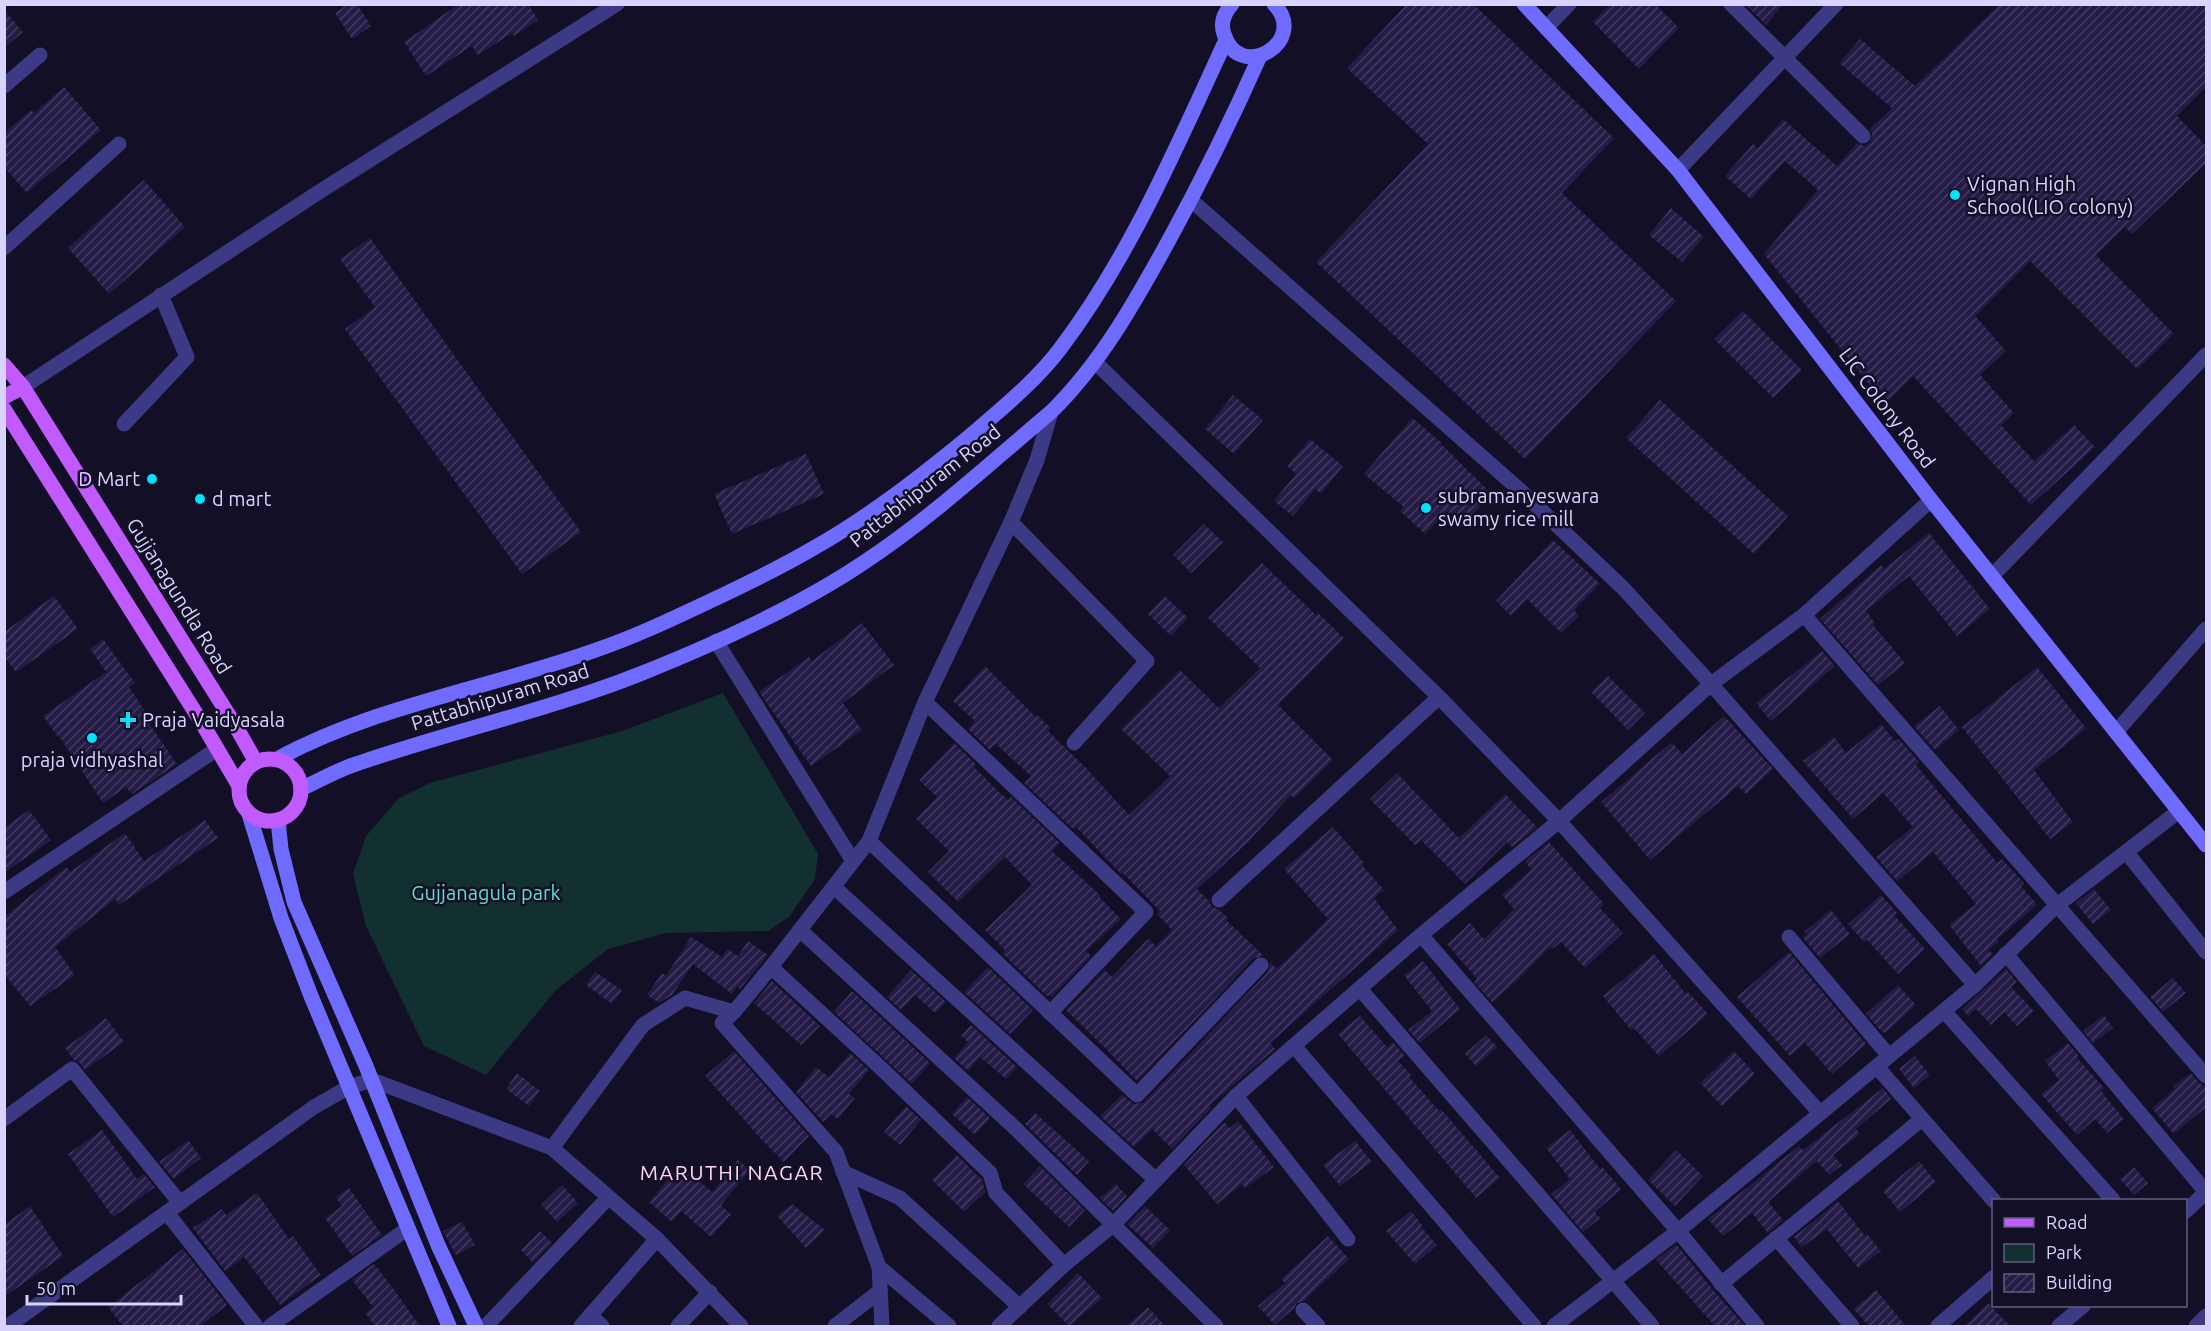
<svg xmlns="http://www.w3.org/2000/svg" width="2211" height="1331" viewBox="0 0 2211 1331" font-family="Ubuntu,sans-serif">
  <defs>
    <pattern id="building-hatch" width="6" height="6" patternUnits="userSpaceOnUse" patternTransform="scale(1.5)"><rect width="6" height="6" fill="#241b47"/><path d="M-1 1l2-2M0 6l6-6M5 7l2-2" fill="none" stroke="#433b63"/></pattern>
  </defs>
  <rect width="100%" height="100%" fill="#130f26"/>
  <!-- park -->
  <path fill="#12302f" d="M723 693 818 854 815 879 789 917 768 931 666 933 608 949 556 990 486 1075 424 1046 366 926 353 874 366 836 399 798 430 783 622 731Z"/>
  <!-- building -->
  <g fill="url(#building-hatch)">
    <path d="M348 4H357L371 26 352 39 335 13Z"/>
    <path d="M459 4H528L538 20 514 36 512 33 478 55 472 46 426 76 404 42Z"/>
    <path d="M1407 4H1473L1614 138 1562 193 1676 301 1525 459 1316 262 1428 144 1347 68Z"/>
    <path d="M1610 4H1655L1679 28 1639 69 1593 22Z"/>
    <path d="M1745 4H1783L1766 25Z"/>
    <path d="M2000 4H2206V87L2177 116 2206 146V163L2132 234 2125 227 2096 255 2174 334 2137 369 2030 261 1975 316 2006 351 1980 375 2014 413 2001 425 2034 461 2074 425 2095 447 2031 505 1913 376 1885 404 1764 254 1818 190 1785 161 1751 199 1725 176 1753 144 1758 148 1783 119 1837 166 1857 143 1865 146 1870 142 1872 134 1870 129 1892 108 1839 63 1860 39 1915 86Z"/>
    <path d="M4 10 23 32 4 48Z"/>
    <path d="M64 87 101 130 27 193 4 167V133L31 110 34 113Z"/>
    <path d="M144 180 185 227 109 294 68 248Z"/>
    <path d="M1671 208 1704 237 1682 262 1649 235Z"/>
    <path d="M370 238 581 532 522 574 345 329 375 307 340 259Z"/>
    <path d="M1743 311 1802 370 1773 398 1714 339Z"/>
    <path d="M1233 395 1263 420 1234 454 1205 429Z"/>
    <path d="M1660 400 1788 516 1754 554 1626 438Z"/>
    <path d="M1412 418 1442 443 1441 444 1492 494 1461 527 1446 512 1425 534 1400 511 1404 507 1364 474Z"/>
    <path d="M1310 439 1343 466 1321 494 1315 489 1293 516 1274 501 1296 474 1287 466Z"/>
    <path d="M806 454 824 494 732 534 714 494Z"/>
    <path d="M1204 524 1223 542 1191 573 1173 555Z"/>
    <path d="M1929 533 1990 609 1957 636 1909 576 1866 611 1875 623 1873 625 1905 663 1878 685 1820 619 1881 565 1884 569Z"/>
    <path d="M1553 540 1600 584 1574 610 1579 616 1561 633 1527 599 1511 616 1496 601Z"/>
    <path d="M1262 563 1316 615 1318 613 1344 638 1278 705 1333 760 1294 798 1291 795 1247 843 1197 889 1209 901 1212 907 1218 909 1228 918 1226 920 1264 956 1254 958 1137 1081 1105 1048 1066 1010 1105 970 1112 977 1148 939 1156 946 1172 930 1157 914 1160 911 1126 876 1122 873 1121 874 1076 827 1073 829 1024 783 1031 776 996 744 990 750 968 729 975 721 953 701 985 666 1035 716 1037 715 1051 728 1048 731 1087 769 1129 815 1170 776 1121 729 1180 670 1219 708 1260 668 1208 618Z"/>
    <path d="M54 596 78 629 16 672 4 656V632Z"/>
    <path d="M1165 596 1188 618 1171 636 1148 614Z"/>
    <path d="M862 623 894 665 843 703 862 730 811 766 759 692 809 657 812 661Z"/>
    <path d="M103 639 135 683 129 687 151 720 148 722 177 764 132 794 126 787 103 803 59 736 58 737 43 716 106 672 90 649Z"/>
    <path d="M1822 651 1835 666 1771 721 1756 703Z"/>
    <path d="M2037 667 2086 728 2034 770 2073 822 2050 839 1962 727Z"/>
    <path d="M1608 676 1645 713 1628 730 1591 692Z"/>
    <path d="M1940 706 1959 730 1935 750 1914 726Z"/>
    <path d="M1724 716 1773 769 1746 794 1738 786 1650 860 1601 802 1672 742 1682 754Z"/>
    <path d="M1881 724 1895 741 1899 739 1919 762 1916 765 1977 838 1997 863 2002 859 2024 883 2021 886 2037 905 1997 939 1999 941 1988 950 1993 954 1981 966 1949 925 1976 904 1933 852 1897 881 1876 857 1913 827 1883 793 1853 819 1803 761 1834 737 1846 753Z"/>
    <path d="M954 743 976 764 974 767 1001 794 1008 800 1011 797 1060 843 1052 851 1100 895 1099 897 1121 919 1086 951 1091 956 1052 997 1050 995 1047 996 1002 953 1005 950 985 930 1032 885 1005 857 958 902 928 872 949 851 916 819 937 797 919 780Z"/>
    <path d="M1397 773 1459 838 1505 794 1537 827 1512 847 1507 842 1465 884 1421 840 1415 845 1370 799Z"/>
    <path d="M29 810 51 840 4 873V828Z"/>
    <path d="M205 820 218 838 119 905 115 899 55 947 75 975 30 1006 4 974V917L66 867 70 872 125 833 144 861Z"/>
    <path d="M1333 827 1364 863 1362 865 1384 890 1374 898 1398 930 1270 1043 1275 1049 1209 1106 1211 1108 1172 1149 1152 1129 1134 1147 1100 1116 1122 1095 1134 1104 1144 1102 1268 972 1270 962 1277 969 1328 919 1284 869Z"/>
    <path d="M1549 842 1604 904 1600 908 1623 933 1585 968 1561 942 1552 949 1550 947 1518 980 1492 1002 1474 982 1477 979 1447 944 1470 923 1484 939 1514 909 1502 895 1531 870 1525 861Z"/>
    <path d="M2094 889 2111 910 2093 924 2076 903Z"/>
    <path d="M1881 895 1897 913 1894 915 1925 949 1898 974 1867 940 1864 942 1848 924Z"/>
    <path d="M1831 910 1850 934 1820 958 1803 938 1806 935 1804 932Z"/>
    <path d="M691 937 722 957 728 949 738 956 748 941 768 955 740 989 737 987 732 994 693 964 672 995 659 1003 647 995 662 973 666 976Z"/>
    <path d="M1789 952 1866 1044 1832 1074 1805 1043 1790 1056 1737 997Z"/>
    <path d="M1654 954 1686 994 1688 992 1708 1014 1659 1056 1634 1028 1631 1030 1603 996Z"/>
    <path d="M1423 961 1460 1009 1420 1043 1408 1030 1432 1011 1404 975Z"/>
    <path d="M988 967 1033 1010 1010 1034 964 992Z"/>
    <path d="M2006 969 2017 982 2011 987 2034 1011 2017 1026 2004 1012 1991 1025 1976 1009 1968 1016 1962 1009Z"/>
    <path d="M911 970 946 1002 935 1013 915 995 901 1010 887 997Z"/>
    <path d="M595 972 622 990 612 1004 586 985Z"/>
    <path d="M2173 978 2186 993 2163 1012 2150 997Z"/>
    <path d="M772 981 820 1026 801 1045 754 1003Z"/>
    <path d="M1898 985 1916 1005 1885 1033 1881 1031 1866 1014Z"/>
    <path d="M852 991 930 1063 912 1084 834 1012Z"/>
    <path d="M2104 1015 2113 1028 2093 1043 2083 1031Z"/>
    <path d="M1360 1016 1387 1047 1393 1042 1405 1056 1398 1061 1411 1075 1409 1077 1439 1111 1441 1109 1500 1178 1476 1198 1338 1034Z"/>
    <path d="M106 1018 124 1042 85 1070 79 1062 74 1060 65 1048Z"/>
    <path d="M971 1025 1017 1067 1006 1079 980 1057 968 1071 954 1058 968 1042 961 1036Z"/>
    <path d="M1486 1035 1497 1047 1476 1066 1465 1054Z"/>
    <path d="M2068 1043 2078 1055 2077 1058 2104 1088 2101 1091 2124 1119 2107 1133 2095 1119 2077 1135 2041 1094 2059 1080 2045 1061Z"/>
    <path d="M734 1051 809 1136 784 1162 762 1140 705 1076Z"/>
    <path d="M1734 1051 1755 1074 1722 1106 1700 1083Z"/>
    <path d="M850 1053 869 1070 849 1094 855 1098 838 1119 831 1114 823 1122 796 1092 816 1067 829 1077Z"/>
    <path d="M1915 1056 1930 1075 1914 1088 1899 1069Z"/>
    <path d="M517 1073 540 1091 529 1106 506 1089Z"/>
    <path d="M2191 1073 2199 1083 2206 1087V1107L2174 1134 2152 1108 2175 1089 2173 1086Z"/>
    <path d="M1883 1088 1891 1099 1856 1129 1860 1134 1833 1155 1842 1165 1829 1175 1817 1161 1770 1200 1769 1203 1783 1220 1768 1233 1752 1213 1723 1236 1708 1219 1799 1146 1803 1150Z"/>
    <path d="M967 1097 990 1118 975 1135 952 1114Z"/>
    <path d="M906 1106 921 1120 900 1145 884 1132Z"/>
    <path d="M1035 1113 1089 1161 1077 1175 1025 1124Z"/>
    <path d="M1238 1121 1274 1167 1245 1188 1242 1184 1217 1204 1184 1165 1224 1122 1230 1128Z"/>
    <path d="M102 1130 137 1179 144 1174 155 1187 113 1217 68 1154Z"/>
    <path d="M1570 1130 1600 1169 1602 1167 1621 1189 1595 1212 1600 1218 1583 1232 1551 1194 1570 1179 1546 1148Z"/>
    <path d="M188 1140 201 1158 174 1179 159 1162Z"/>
    <path d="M1355 1141 1372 1162 1340 1186 1323 1165Z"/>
    <path d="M1676 1150 1703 1176 1675 1206 1648 1180Z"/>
    <path d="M957 1155 982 1180 985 1192 964 1212 932 1180Z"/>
    <path d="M738 1160 750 1170 721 1205 731 1214 711 1237 681 1211 672 1222 649 1202 680 1165 712 1192Z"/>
    <path d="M1919 1161 1936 1182 1900 1212 1883 1191Z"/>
    <path d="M1040 1166 1085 1210 1069 1227 1023 1184Z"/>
    <path d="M2134 1167 2148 1183 2134 1195 2120 1179Z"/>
    <path d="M1116 1184 1127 1196 1113 1211 1100 1198Z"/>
    <path d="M562 1185 578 1203 557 1222 541 1205Z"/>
    <path d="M349 1188 382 1235 352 1256 325 1218 342 1206 336 1197Z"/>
    <path d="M257 1193 289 1239 293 1236 321 1275 280 1305 244 1257 225 1271 193 1228 222 1209 226 1215Z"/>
    <path d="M1838 1201 1865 1236 1867 1234 1881 1251 1858 1268 1827 1229 1802 1247 1794 1237Z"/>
    <path d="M792 1204 825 1230 806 1248 777 1216Z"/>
    <path d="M30 1206 63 1256 4 1297V1225Z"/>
    <path d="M1145 1206 1170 1230 1153 1248 1127 1224Z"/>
    <path d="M1411 1211 1422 1225 1421 1227 1437 1245 1415 1264 1386 1231Z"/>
    <path d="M462 1222 475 1245 456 1255 443 1231Z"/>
    <path d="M540 1231 552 1243 533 1263 521 1250Z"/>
    <path d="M1328 1236 1349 1259 1304 1301 1297 1303 1294 1308 1275 1325 1258 1306 1285 1283 1281 1279Z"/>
    <path d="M1676 1244 1713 1290 1745 1326H1715L1656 1260Z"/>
    <path d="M183 1249 227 1305 200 1326H123L108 1307Z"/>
    <path d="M374 1264 392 1287 420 1326H375L365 1313 373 1307 352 1280Z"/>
    <path d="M1078 1273 1102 1298 1069 1326 1047 1304Z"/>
    <path d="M1876 1290 1906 1326H1869L1854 1309Z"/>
    <path d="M1988 1303 2010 1326H1964L1974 1317Z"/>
    <path d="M1148 1307 1165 1326H1126Z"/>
  </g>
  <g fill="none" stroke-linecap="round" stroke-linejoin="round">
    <!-- street -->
    <g stroke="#3d3a85" stroke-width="15">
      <path d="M1731 4 1863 136"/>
      <path d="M1546 28 1569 4"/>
      <path d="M4 86 40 55"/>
      <path d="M1678 170 1836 4"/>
      <path d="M1191 200 1522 492 1623 588 1711 684 1975 985"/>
      <path d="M4 248 119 144"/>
      <path d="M1095 362 1439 697 1559 821 1820 1113"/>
      <path d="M23 387 319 192 617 4"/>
      <path d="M124 424 187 357 161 295"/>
      <path d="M1011 522 1147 661 1074 743"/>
      <path d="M1992 576 2206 355"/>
      <path d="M1804 615 2206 1076"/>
      <path d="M716 641 853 861"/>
      <path d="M925 702 1146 912 1050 1013"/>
      <path d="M2116 732 2206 629"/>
      <path d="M869 841 1137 1095 1261 965"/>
      <path d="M2127 853 2206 952"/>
      <path d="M834 887 1156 1180"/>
      <path d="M4 892 217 749"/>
      <path d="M1219 900 1439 697"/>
      <path d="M800 930 1015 1128 1216 1326"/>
      <path d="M1421 935 1678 1231 1757 1326"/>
      <path d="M1789 937 1889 1056"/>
      <path d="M2006 954 2206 1192"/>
      <path d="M771 967 882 1069 990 1173 996 1193 1064 1265"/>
      <path d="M1360 989 1652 1326"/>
      <path d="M1944 1011 2113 1200"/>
      <path d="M1294 1046 1534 1326"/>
      <path d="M1877 1067 1994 1201"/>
      <path d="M1236 1096 1348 1239"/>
      <path d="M4 1119 72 1069 180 1203"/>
      <path d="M552 1148 643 1025 685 998 734 1012"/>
      <path d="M843 1172 900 1198 1020 1307"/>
      <path d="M2186 1211 2206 1192"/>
      <path d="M167 1213 256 1326"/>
      <path d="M1776 1238 1852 1326"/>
      <path d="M879 1267 949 1326"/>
      <path d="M1721 1284 1922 1119"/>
      <path d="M1303 1310 1318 1326"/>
      <path d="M590 1315 602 1326"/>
      <path d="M8 1326 314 1107 349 1087 372 1080 552 1148 657 1239 741 1326"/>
      <path d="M270 1326 407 1229"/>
      <path d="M486 1326 608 1198"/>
      <path d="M581 1326 657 1239"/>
      <path d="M678 1326 710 1292"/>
      <path d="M835 1326 880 1291"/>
      <path d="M882 1326 879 1267 836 1152 722 1023 734 1012 771 967 869 841 925 702 1011 522 1037 460 1051 412"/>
      <path d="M999 1326 1064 1265 1113 1225 1236 1096 1421 935 1559 821 1711 684 1804 615 1931 500"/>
      <path d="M1554 1326 1678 1231 1975 985 2056 906 2179 811"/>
      <path d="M1938 1326 1994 1277"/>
      <path d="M2059 1326 2083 1306"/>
      <path d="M2196 1326 2206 1316"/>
    </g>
    <!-- secondary -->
    <g stroke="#6f6bff" stroke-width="15">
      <path d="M1232 4C1224 13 1220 23 1224 34 1239 84 1310 41 1274 4"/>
      <path d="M1524 4 1678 170 1931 500 2206 845"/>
      <path d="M277 759C377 705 490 688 596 650 634 637 670 620 706 603 742 586 778 569 812 549 869 517 920 477 970 436 1001 409 1035 382 1060 349 1131 255 1177 146 1226 40"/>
      <path d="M301 789C320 780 339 769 359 763 452 731 549 710 640 674 715 644 796 608 863 563 930 519 989 464 1051 412 1101 363 1135 302 1169 240 1202 180 1232 119 1260 56"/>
      <path d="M249 814 281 918 311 996 449 1326"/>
      <path d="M278 820 281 849 294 902 366 1066 438 1245 476 1326"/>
    </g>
    <!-- primary -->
    <g stroke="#c25bff" stroke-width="15">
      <path d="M4 365 23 387 235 725 256 762"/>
      <path d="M4 397 23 387"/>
      <path d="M4 409 202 723 239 786"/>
      <circle cx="270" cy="790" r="31"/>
    </g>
  </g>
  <!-- markers -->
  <g fill="#00e5ff" stroke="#130f26" stroke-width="2">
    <circle cx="1955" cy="195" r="6"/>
    <circle cx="152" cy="479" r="6"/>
    <circle cx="200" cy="499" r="6"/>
    <circle cx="1426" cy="508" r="6"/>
    <path d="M125 711h6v6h6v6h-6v6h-6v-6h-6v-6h6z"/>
    <circle cx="92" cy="738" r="6"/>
  </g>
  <g text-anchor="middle" stroke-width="5" stroke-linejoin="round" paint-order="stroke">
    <!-- poi labels -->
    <g font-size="20" fill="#d9d4ff" stroke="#130f26" text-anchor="start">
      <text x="1967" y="191">Vignan High<tspan x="1967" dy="23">School(LIO colony)</tspan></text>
      <text x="140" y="486" text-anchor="end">D Mart</text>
      <text x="1438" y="503">subramanyeswara<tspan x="1438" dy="23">swamy rice mill</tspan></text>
      <text x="212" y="506">d mart</text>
      <text x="142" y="727">Praja Vaidyasala</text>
      <text x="92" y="767" text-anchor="middle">praja vidhyashal</text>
    </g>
    <!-- street labels -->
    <g font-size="20" fill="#d9d4ff" stroke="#130f26">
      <text transform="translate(1887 408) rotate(53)" y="7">LIC Colony Road</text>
      <text transform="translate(925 486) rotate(-38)" y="7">Pattabhipuram Road</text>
      <text transform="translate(179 596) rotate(58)" y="7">Gujjanagundla Road</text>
      <text transform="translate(500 697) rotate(-17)" y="7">Pattabhipuram Road</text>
    </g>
    <!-- park labels -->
    <g font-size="20" fill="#5fe0c0" stroke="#130f26">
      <text x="486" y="900">Gujjanagula park</text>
    </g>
    <!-- neighbourhood labels -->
    <g font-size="21" letter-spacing="1.5" fill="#ffd6f0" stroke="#130f26">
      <text x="732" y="1180">MARUTHI NAGAR</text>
    </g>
  </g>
  <!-- border -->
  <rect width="2211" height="1331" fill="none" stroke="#d9d4ff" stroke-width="12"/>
  <!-- legend -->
  <rect x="1992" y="1199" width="195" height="108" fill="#130f26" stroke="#625e7d" stroke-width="1.5"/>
  <rect x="2004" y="1218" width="30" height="9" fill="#c25bff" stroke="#625e7d" stroke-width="1.5"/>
  <text x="2046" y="1229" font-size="18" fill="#d9d4ff">Road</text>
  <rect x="2004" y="1244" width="30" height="18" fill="#12302f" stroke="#625e7d" stroke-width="1.5"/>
  <text x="2046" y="1259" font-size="18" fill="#d9d4ff">Park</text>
  <rect x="2004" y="1274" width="30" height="18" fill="url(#building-hatch)" stroke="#625e7d" stroke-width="1.5"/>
  <text x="2046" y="1289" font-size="18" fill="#d9d4ff">Building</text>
  <!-- scale -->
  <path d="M27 1295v9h154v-9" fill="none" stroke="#d9d4ff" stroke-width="3"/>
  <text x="36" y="1295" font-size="18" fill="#d9d4ff" stroke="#130f26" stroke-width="4.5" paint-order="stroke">50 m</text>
</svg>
